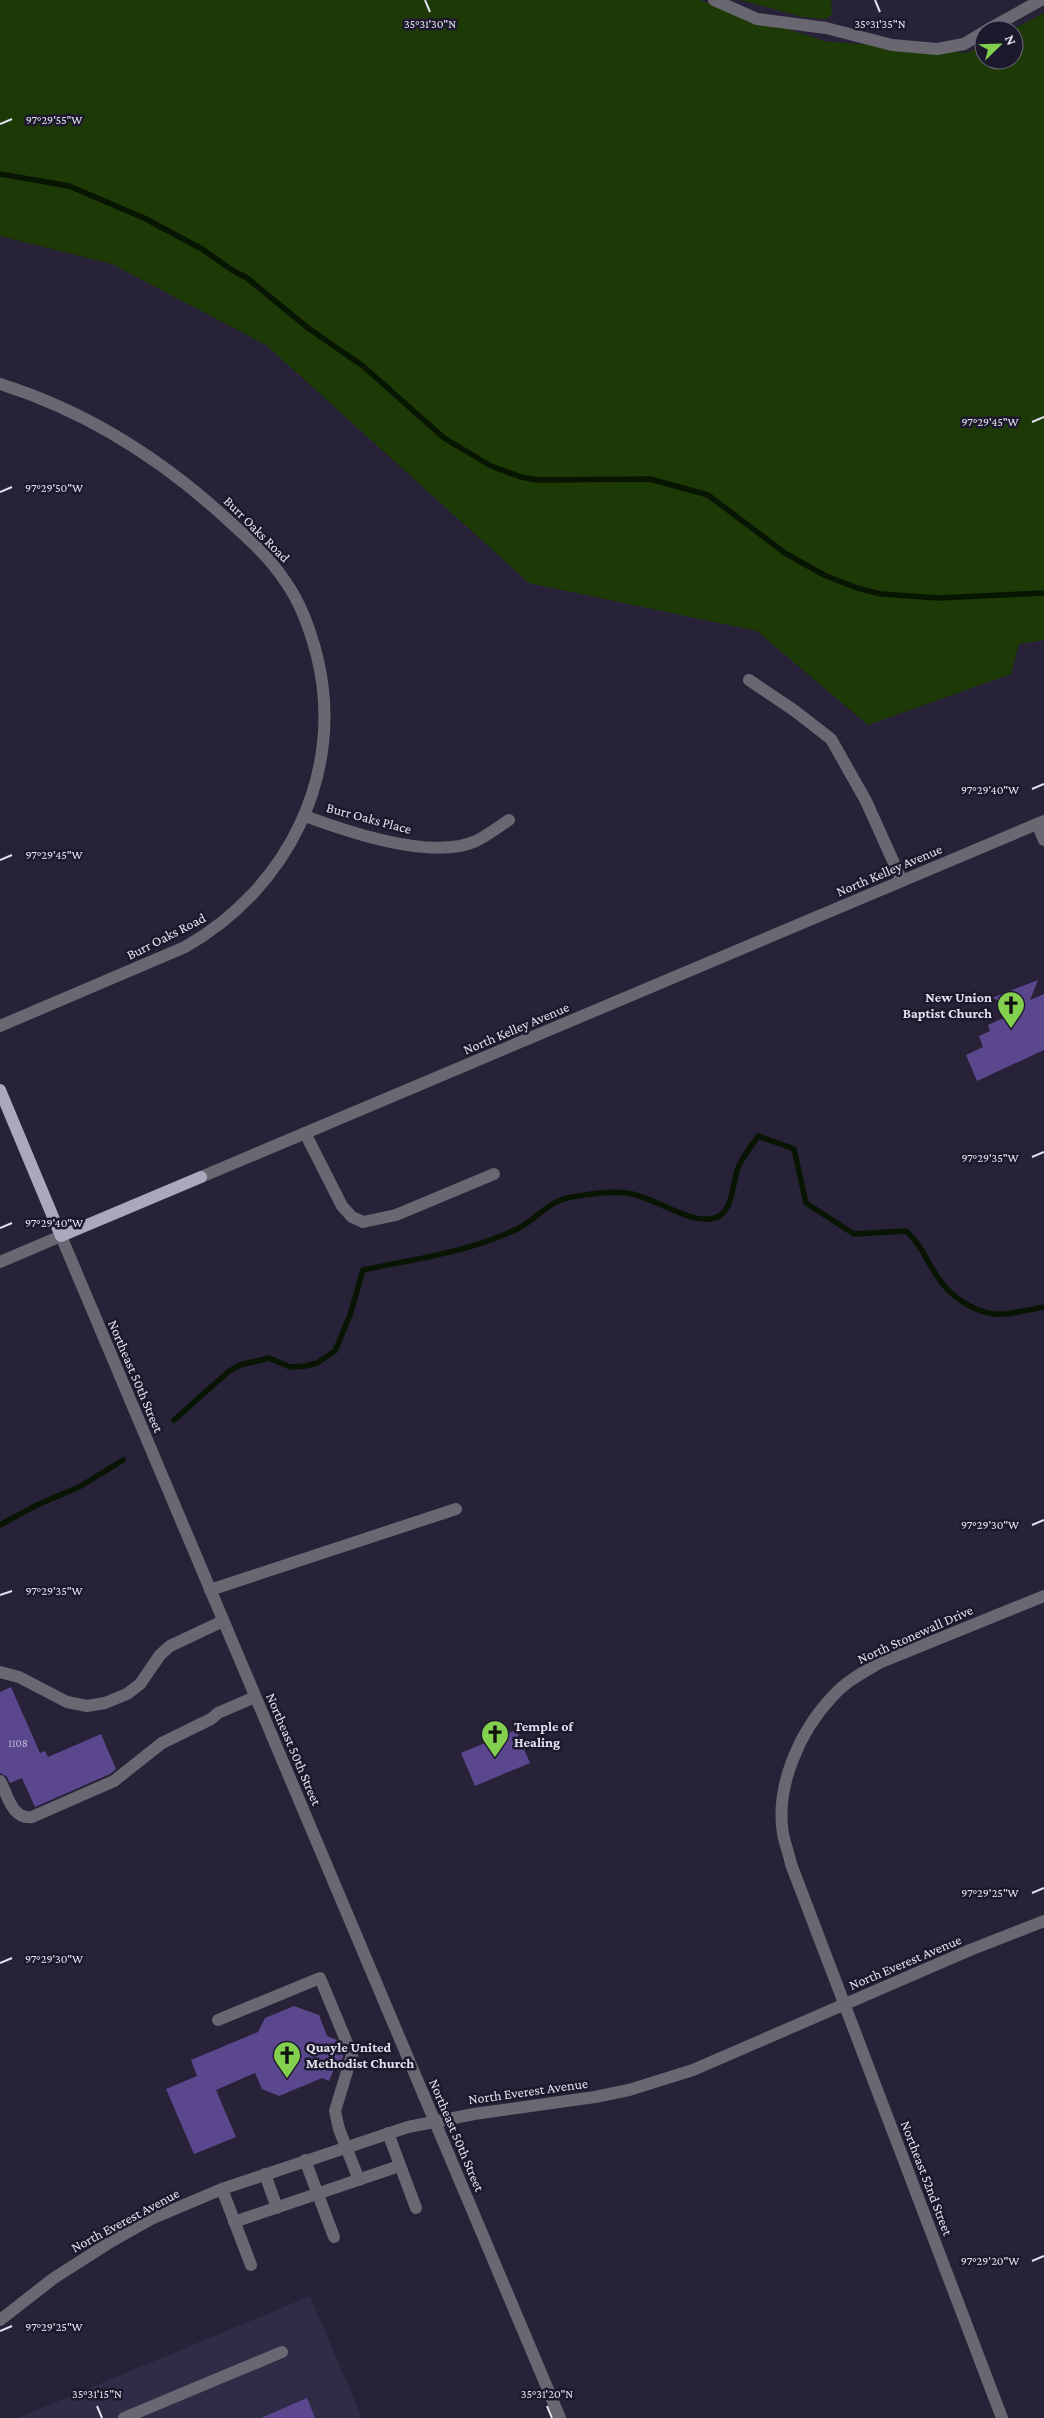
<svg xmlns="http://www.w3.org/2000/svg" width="1044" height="2418" viewBox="0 0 1044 2418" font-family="'Crimson Pro',serif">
  <rect width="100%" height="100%" fill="#272237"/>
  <!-- built -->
  <path fill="#302b46" d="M310 2296 362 2418H18Z"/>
  <!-- green -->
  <g fill="#1d3906">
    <path d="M0 0H699L824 41 968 53 984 44V60H1014V30H1011L1044 13V640L1019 644 1011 674 868 725 757 631 529 583 266 345 112 264 0 236Z"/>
    <path d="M740 0H831L832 14 826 19 803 17Z"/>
  </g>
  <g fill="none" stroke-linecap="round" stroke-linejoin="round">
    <!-- stream -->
    <g stroke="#081502" stroke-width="5.5">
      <path d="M0 174 69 186 144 218 202 249 232 270 247 278 308 328 363 366 444 438 491 466 521 477 538 480 650 479 708 495 785 553 824 575 857 588 881 594 939 598 1044 593"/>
      <path d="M174 1420 228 1372 240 1365 269 1358 290 1367 306 1366 317 1363 335 1351 350 1315 363 1270C414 1259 470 1252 517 1229 538 1219 547 1201 572 1197 591 1194 613 1190 632 1194 657 1199 691 1225 715 1218 734 1212 732 1182 738 1168 742 1157 752 1146 758 1136L794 1149 806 1203 854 1234 906 1231C921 1244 926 1260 937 1276 949 1295 971 1311 994 1314 1006 1316 1031 1309 1044 1307"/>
      <path d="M0 1525 37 1505 81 1486 123 1460"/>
    </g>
  </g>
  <!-- building -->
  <g fill="#5a478e">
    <path d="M1038 980 1030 1000 1044 994V1050L977 1081 966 1055 983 1047 979 1036 990 1031 988 1025 1024 1009 992 998Z"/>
    <path d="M11 1687 40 1753 45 1751 48 1757 101 1734 116 1769 110 1774 35 1807 22 1778 10 1783 7 1777 0 1773V1692Z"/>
    <path d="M516 1730 530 1763 475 1786 461 1753Z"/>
    <path d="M294 2006 319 2015 327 2036 337 2040 343 2056 339 2071 334 2069 329 2081 322 2078 279 2096 262 2089 255 2073 216 2090 236 2137 194 2154 166 2089 197 2076 191 2060 258 2032 265 2018Z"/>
    <path d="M307 2398 315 2418H261Z"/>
  </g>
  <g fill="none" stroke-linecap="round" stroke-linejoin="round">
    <!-- minor -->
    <g stroke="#686772" stroke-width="12">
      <path d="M714 0 757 19 826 28 892 45 937 49 964 44 984 32"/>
      <path d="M987 30 1041 0"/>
      <path d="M0 384C86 411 163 460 229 521 249 539 270 558 285 581 301 603 310 629 317 656 346 772 288 889 185 947L0 1026"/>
      <path d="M749 680 795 711 831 739 866 801 902 881"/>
      <path d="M305 816C348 832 432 861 476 841 487 836 498 827 509 820"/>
      <path d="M1037 824 1044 840"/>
      <path d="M305 1133 342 1206 352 1217 363 1222 396 1215 494 1174"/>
      <path d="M201 1177 1044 821"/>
      <path d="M0 1262 61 1236 560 2418"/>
      <path d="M210 1590 456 1509"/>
      <path d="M0 1672 19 1677 67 1702 87 1706 105 1703 127 1694 140 1684 160 1655 170 1646 223 1621"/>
      <path d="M0 1781C8 1795 12 1820 32 1817L114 1781 162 1743 211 1719 218 1713 255 1697"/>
      <path d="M218 2020 320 1978 352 2055 335 2111 339 2129 359 2180"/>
      <path d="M388 2133 416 2208"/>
      <path d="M305 2160 334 2237"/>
      <path d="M265 2174 277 2208"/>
      <path d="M222 2189 251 2265"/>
      <path d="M234 2222 399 2166"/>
      <path d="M0 2320 54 2278 112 2241 151 2219 222 2189 408 2127 474 2114 595 2097 629 2090 693 2070 970 1950 1044 1921"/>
      <path d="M124 2418 282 2352"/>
      <path d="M1002 2418 791 1864C789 1854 785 1844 783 1834 775 1786 800 1731 832 1697 845 1682 862 1673 879 1663L1044 1596"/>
    </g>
    <!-- major -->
    <path stroke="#aba7be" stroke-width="12" d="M0 1090 61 1236 201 1177"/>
  </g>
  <!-- ticks -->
  <path fill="none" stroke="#e3e1ef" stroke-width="2" d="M425 0 430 12M875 0 880 12M0 124 12 119M1032 422 1044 417M0 492 12 487M1032 789 1044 784M0 860 12 855M1032 1157 1044 1152M0 1228 12 1223M1032 1525 1044 1520M0 1595 12 1591M1032 1893 1044 1888M0 1963 12 1958M1032 2261 1044 2256M0 2331 12 2326M97 2406 102 2418M547 2406 552 2418"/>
  <!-- icons -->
  <defs>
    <g id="church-pin" transform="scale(1.4375)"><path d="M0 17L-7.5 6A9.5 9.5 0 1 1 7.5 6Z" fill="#83d04e" stroke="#1d192d"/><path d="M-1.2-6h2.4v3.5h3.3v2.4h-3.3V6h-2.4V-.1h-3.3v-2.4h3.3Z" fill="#111"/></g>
  </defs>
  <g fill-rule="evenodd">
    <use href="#church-pin" x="1011" y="1005"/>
    <use href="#church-pin" x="495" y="1734"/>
    <use href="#church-pin" x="287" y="2055"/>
  </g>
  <g text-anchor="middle" stroke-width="5" stroke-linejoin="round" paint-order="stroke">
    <!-- number labels -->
    <g font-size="11" fill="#c1bad7">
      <text x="18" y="1747">1108</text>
    </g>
    <!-- street labels -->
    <g font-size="14" fill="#e3e1ef" stroke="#1d192d">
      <text transform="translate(257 529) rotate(45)" y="5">Burr Oaks Road</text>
      <text transform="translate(369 818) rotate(15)" y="5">Burr Oaks Place</text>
      <text transform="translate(889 870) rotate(-23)" y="5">North Kelley Avenue</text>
      <text transform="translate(166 936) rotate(-27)" y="5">Burr Oaks Road</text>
      <text transform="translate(516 1028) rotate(-23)" y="5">North Kelley Avenue</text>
      <text transform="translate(136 1376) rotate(67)" y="5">Northeast 50th Street</text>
      <text transform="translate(915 1634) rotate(-24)" y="5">North Stonewall Drive</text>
      <text transform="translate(294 1749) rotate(67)" y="5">Northeast 50th Street</text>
      <text transform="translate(905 1962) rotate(-23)" y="5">North Everest Avenue</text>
      <text transform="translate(528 2091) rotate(-8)" y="5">North Everest Avenue</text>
      <text transform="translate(457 2135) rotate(67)" y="5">Northeast 50th Street</text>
      <text transform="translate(927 2178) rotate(69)" y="5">Northeast 52nd Street</text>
      <text transform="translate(125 2220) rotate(-28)" y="5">North Everest Avenue</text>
    </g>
    <!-- poi labels -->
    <g font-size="14" font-weight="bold" fill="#e3e1ef" stroke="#1d192d" text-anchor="start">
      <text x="992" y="1002" text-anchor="end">New Union<tspan x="992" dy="16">Baptist Church</tspan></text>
      <text x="514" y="1731">Temple of<tspan x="514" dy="16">Healing</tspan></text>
      <text x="306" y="2052">Quayle United<tspan x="306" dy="16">Methodist Church</tspan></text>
    </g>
  </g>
  <g font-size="12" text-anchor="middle" fill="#e3e1ef" stroke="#1d192d" stroke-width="5" stroke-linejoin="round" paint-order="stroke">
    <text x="430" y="28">35°31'30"N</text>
    <text x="880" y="28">35°31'35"N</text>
    <text x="54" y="124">97°29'55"W</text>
    <text x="990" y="426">97°29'45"W</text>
    <text x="54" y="492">97°29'50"W</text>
    <text x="990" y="794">97°29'40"W</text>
    <text x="54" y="859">97°29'45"W</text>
    <text x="990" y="1162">97°29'35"W</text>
    <text x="54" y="1227">97°29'40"W</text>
    <text x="990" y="1529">97°29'30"W</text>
    <text x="54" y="1595">97°29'35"W</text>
    <text x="990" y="1897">97°29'25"W</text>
    <text x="54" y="1963">97°29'30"W</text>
    <text x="990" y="2265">97°29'20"W</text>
    <text x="54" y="2331">97°29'25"W</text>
    <text x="97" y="2398">35°31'15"N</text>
    <text x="547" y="2398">35°31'20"N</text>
  </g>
  <!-- north arrow -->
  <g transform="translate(999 45) rotate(67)"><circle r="24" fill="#1d192d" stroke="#6c697b"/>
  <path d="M0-4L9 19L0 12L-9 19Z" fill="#83d04e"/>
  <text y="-8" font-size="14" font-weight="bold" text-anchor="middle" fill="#e3e1ef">N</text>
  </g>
</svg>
